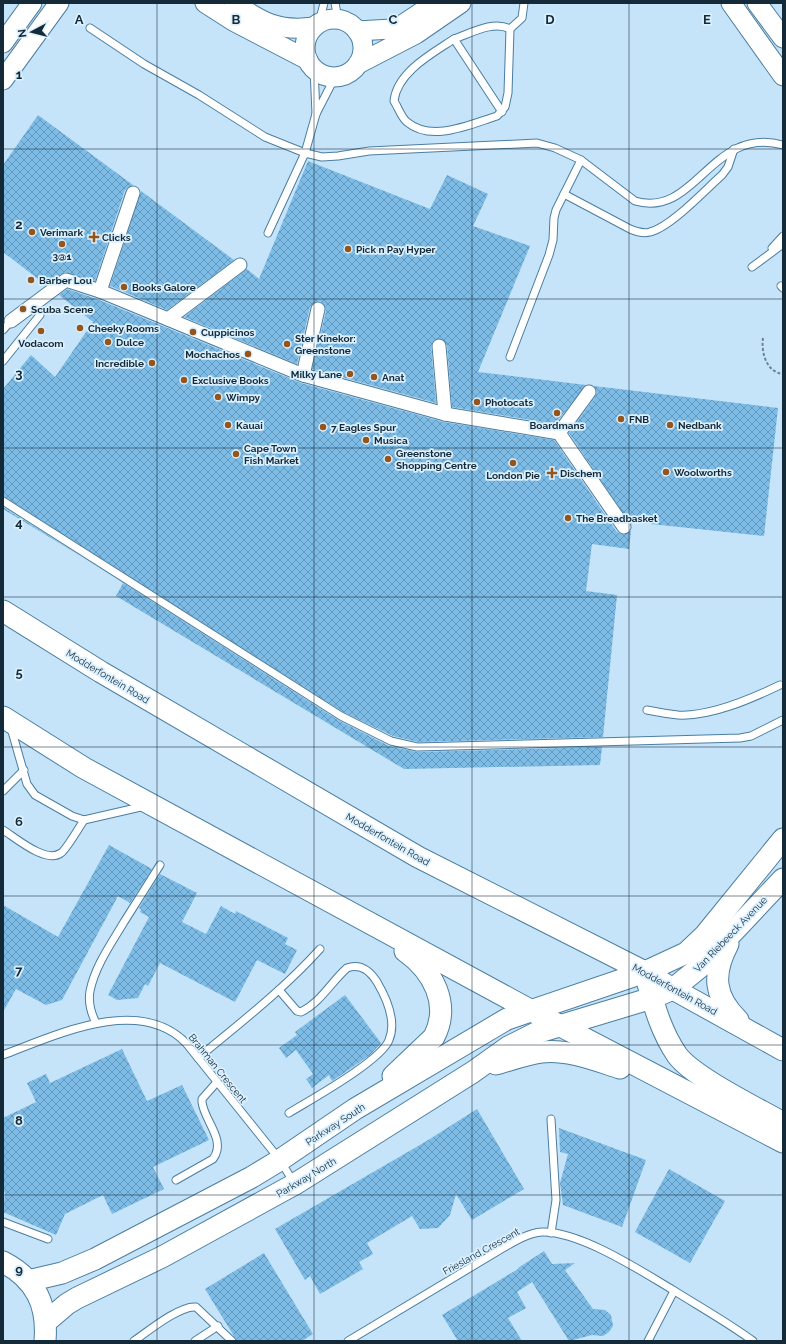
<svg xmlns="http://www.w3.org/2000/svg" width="786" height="1344" viewBox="0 0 786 1344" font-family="Raleway,sans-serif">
  <defs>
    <pattern id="building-cross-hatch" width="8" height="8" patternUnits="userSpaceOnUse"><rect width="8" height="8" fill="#7dbce6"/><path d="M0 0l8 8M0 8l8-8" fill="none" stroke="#6599bb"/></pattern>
  </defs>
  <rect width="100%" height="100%" fill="#c5e4fa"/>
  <!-- building -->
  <g fill="url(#building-cross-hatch)">
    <path d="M38 115 133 185 128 187 125 190 95 281 65 272 46 285 3 252V165Z"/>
    <path d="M308 161 430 209 447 175 488 194 473 226 530 246 478 372 586 385 555 424 452 407 447 345 442 339 434 340 431 346 436 403 312 369 326 311 325 306 320 301 315 302 310 307 297 364 184 317 247 269 259 279Z"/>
    <path d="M141 191 234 260 167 310 110 286Z"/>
    <path d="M67 289 97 299 301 383 444 422 554 440 617 532 624 535 631 531 629 549 592 544 586 591 617 595 603 737 418 742 393 736 343 712 3 496V389L31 355 55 377 93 322 59 295Z"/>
    <path d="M594 386 778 408 764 536 632 522 631 525 569 433 595 397 597 392Z"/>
    <path d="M3 507 82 557 3 509Z"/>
    <path d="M123 583 338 720 389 746 417 752 602 747 600 765 404 769 116 596Z"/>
    <path d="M109 845 152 869 130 903 118 896 62 1000 46 1005 16 989 3 1012V905L58 937Z"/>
    <path d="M160 874 197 893 182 922 206 934 221 906 235 914 236 911 288 938 285 944 297 950 285 974 257 960 235 1002 160 963 148 986 145 984 138 998 117 1000 108 995 149 917 140 912 141 909 139 908Z"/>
    <path d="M345 995 381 1043 370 1055 341 1075 332 1081 329 1075 312 1088 306 1079 313 1074 296 1050 286 1058 279 1048 297 1035 295 1032Z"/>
    <path d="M122 1049 147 1101 182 1085 209 1140 153 1167 164 1189 112 1214 103 1195 65 1214 56 1235 3 1212 5 1193 3 1189V1118L36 1102 27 1083 46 1074 50 1083Z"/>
    <path d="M477 1109 524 1189 472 1220 456 1194 450 1215 438 1228 420 1229 412 1216 367 1243 373 1254 359 1262 363 1269 320 1294 310 1276 305 1280 275 1229 425 1142Z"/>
    <path d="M559 1128 646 1160 622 1227 563 1205 560 1183 568 1154 560 1152Z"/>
    <path d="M669 1169 725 1201 690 1263 635 1232Z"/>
    <path d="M544 1251 552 1264 575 1263 565 1270 593 1309 605 1310 611 1315 613 1326 609 1332 603 1336 592 1335 569 1341 532 1282 517 1292 526 1308 508 1318 522 1341H458L442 1315 518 1269V1268Z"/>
    <path d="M264 1253 313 1334 302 1341H237L205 1289Z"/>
  </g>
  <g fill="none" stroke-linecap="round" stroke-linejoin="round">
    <!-- lane casing -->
    <g stroke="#4b7ea0" stroke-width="9">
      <g id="lane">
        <path d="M335 3 338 19"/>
        <path d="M319 23 324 3"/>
        <path d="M90 28 144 64 199 95 265 137 305 153 322 157 338 156 369 151 537 143 555 148 581 160 635 201C696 219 711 125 783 145"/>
        <path d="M454 39C433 53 397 72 394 101 398 107 401 117 407 122 432 143 471 124 497 116L505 107 508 93 510 29 522 18 524 3"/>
        <path d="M314 68 316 114"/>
        <path d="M502 112 454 39C471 33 494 20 510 29"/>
        <path d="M564 194 630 229C637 232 643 234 650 232 671 227 706 189 722 175L728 167 734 149"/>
        <path d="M268 233 305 153 316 114 335 77"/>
        <path d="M772 248 783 236"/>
        <path d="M752 267 783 244"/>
        <path d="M781 286 783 288"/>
        <path d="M3 330 11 321"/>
        <path d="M510 357 549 255 553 240 554 218 556 210 581 160"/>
        <path d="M3 361 40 315"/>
        <path d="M3 501 341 716 391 741 417 747 740 738 751 736 783 720"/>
        <path d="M647 710C657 712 667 714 678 715 710 717 751 699 780 685"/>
        <path d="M11 728 27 784 35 795 72 816 84 820 145 806"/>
        <path d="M3 791 24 770"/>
        <path d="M3 830C16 838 46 864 61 853 66 850 80 826 84 820"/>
        <path d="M279 990 297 1011 301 1012C321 1002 331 982 347 968 361 963 370 971 377 982 387 999 397 1021 389 1040 381 1061 310 1100 289 1113"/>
        <path d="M96 1023C91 1013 88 1002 90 991 95 966 111 944 124 922 136 903 148 884 160 865"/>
        <path d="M3 1055C56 1035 139 995 186 1043L280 1160 294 1183"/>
        <path d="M198 1058C240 1023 283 990 320 949"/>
        <path d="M176 1180 213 1159C227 1140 204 1121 202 1102V1099L217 1082"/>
        <path d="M3 1222 48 1239"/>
        <path d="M551 1233 556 1200 551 1119"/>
        <path d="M134 1341C147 1332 180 1305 196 1307L232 1341"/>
        <path d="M195 1341 218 1326"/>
        <path d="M348 1341 503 1248C515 1241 528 1233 542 1232 580 1231 641 1271 673 1290 700 1307 727 1322 753 1341"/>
        <path d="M648 1341 674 1291"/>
      </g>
    </g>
    <!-- street casing -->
    <g stroke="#4b7ea0" stroke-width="15">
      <g id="street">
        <path d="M100 291 133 193"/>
        <path d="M168 319 240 265"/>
        <path d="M11 321 66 280 100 291 303 375 445 414 559 433 624 527"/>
        <path d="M439 346 445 414"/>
        <path d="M303 375 318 309"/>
        <path d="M559 433 589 392"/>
      </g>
    </g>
    <!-- secondary casing -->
    <g stroke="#4b7ea0" stroke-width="21">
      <g id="secondary">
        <path d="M205 3 233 21 308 60"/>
        <path d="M234 3C262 22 278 32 314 27"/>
        <path d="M731 3 783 76"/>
        <path d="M757 3 783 38"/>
        <circle cx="334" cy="48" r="29"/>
        <path d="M357 31 392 29 402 25 435 3"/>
        <path d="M3 43 32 3"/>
        <path d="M358 64 416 34 461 3"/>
        <path d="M3 80 59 3"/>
      </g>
    </g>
    <!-- primary casing -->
    <g stroke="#4b7ea0" stroke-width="23">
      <g id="primary">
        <path d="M3 611 101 672 418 857 645 972 673 989 783 1050"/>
        <path d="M3 717 84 768 530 1010 783 1142"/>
        <path d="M728 944C712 974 714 997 738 1020"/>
        <path d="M648 984C655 1009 662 1033 677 1055 693 1077 757 1108 783 1123"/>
        <path d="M496 1064C510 1060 526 1054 541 1052 568 1049 595 1060 620 1068"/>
        <path d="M393 1076 434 1037C451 1004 433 971 405 951"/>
        <path d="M3 1262C36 1279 48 1305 45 1341"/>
        <path d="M28 1281 62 1273 95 1259 252 1177 280 1160 355 1109 507 1019 645 972 686 953 705 935 783 839"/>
        <path d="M47 1321 67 1304 77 1298 162 1257 295 1184 473 1072 508 1047 536 1033 652 998 673 989 700 967 783 879"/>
      </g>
    </g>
    <!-- path -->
    <path stroke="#6a8395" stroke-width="2" stroke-dasharray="3 2" stroke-linecap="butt" d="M763 338C761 352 766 372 783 374"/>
    <!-- lane -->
    <use href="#lane" stroke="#fff" stroke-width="7"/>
    <!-- street -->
    <use href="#street" stroke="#fff" stroke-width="13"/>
    <!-- secondary -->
    <use href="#secondary" stroke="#fff" stroke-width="19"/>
    <!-- primary -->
    <use href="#primary" stroke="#fff" stroke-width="21"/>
  </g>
  <!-- grid -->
  <path fill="none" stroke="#152a38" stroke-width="1" stroke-opacity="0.55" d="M157 3V1341M314 3V1341M472 3V1341M629 3V1341M3 149H783M3 299H783M3 448H783M3 597H783M3 747H783M3 896H783M3 1045H783M3 1195H783"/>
  <!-- markers -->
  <g fill="#93551b" stroke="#dbf0ff" stroke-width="1.5">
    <circle cx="32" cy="232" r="4"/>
    <path d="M92 231h4v4h4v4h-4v4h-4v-4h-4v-4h4z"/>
    <circle cx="62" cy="244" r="4"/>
    <circle cx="348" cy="249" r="4"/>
    <circle cx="31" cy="280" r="4"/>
    <circle cx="124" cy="287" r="4"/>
    <circle cx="23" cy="309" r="4"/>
    <circle cx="80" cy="328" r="4"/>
    <circle cx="41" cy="331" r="4"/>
    <circle cx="193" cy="332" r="4"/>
    <circle cx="108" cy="342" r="4"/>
    <circle cx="287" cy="344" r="4"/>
    <circle cx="248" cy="354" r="4"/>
    <circle cx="152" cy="363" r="4"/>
    <circle cx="350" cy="374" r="4"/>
    <circle cx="374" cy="377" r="4"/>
    <circle cx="184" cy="380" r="4"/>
    <circle cx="218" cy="397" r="4"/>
    <circle cx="477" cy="402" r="4"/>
    <circle cx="557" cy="413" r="4"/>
    <circle cx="621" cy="419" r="4"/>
    <circle cx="228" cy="425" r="4"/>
    <circle cx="670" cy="425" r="4"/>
    <circle cx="323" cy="427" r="4"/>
    <circle cx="366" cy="440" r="4"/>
    <circle cx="236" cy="454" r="4"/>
    <circle cx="388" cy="459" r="4"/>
    <circle cx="513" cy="463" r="4"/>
    <circle cx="666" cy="472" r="4"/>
    <path d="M550 467h4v4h4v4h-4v4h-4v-4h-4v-4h4z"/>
    <circle cx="568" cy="518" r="4"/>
  </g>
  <g text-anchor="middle" stroke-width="3.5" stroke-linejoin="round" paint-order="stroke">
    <!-- poi labels -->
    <g font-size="10" font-weight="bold" fill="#152a38" stroke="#dbf0ff" text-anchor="start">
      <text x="40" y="236">Verimark</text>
      <text x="102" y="241">Clicks</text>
      <text x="356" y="253">Pick n Pay Hyper</text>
      <text x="62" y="260" text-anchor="middle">3@1</text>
      <text x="39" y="284">Barber Lou</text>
      <text x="132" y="291">Books Galore</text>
      <text x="31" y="313">Scuba Scene</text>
      <text x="88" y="332">Cheeky Rooms</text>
      <text x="201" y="336">Cuppicinos</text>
      <text x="295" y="342">Ster Kinekor:<tspan x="295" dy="12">Greenstone</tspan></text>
      <text x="116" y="346">Dulce</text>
      <text x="41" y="347" text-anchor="middle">Vodacom</text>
      <text x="240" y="358" text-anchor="end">Mochachos</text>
      <text x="144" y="367" text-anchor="end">Incredible</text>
      <text x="342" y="378" text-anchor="end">Milky Lane</text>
      <text x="382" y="381">Anat</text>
      <text x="192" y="384">Exclusive Books</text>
      <text x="226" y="401">Wimpy</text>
      <text x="485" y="406">Photocats</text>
      <text x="629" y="423">FNB</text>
      <text x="236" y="429">Kauai</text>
      <text x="557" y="429" text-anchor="middle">Boardmans</text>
      <text x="678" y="429">Nedbank</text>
      <text x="331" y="431">7 Eagles Spur</text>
      <text x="374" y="444">Musica</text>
      <text x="244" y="452">Cape Town<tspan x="244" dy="12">Fish Market</tspan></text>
      <text x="396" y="457">Greenstone<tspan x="396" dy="12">Shopping Centre</tspan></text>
      <text x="674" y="476">Woolworths</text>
      <text x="560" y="477">Dischem</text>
      <text x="513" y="479" text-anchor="middle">London Pie</text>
      <text x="576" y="522">The Breadbasket</text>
    </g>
    <!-- street labels -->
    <g font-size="10" fill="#152a38" stroke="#dbf0ff">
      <text transform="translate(108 676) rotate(31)" y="4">Modderfontein Road</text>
      <text transform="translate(388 839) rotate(30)" y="4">Modderfontein Road</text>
      <text transform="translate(730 934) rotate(-46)" y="4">Van Riebeeck Avenue</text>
      <text transform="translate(675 989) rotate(29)" y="4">Modderfontein Road</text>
      <text transform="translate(218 1068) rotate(51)" y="4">Brahman Crescent</text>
      <text transform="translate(335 1124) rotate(-33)" y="4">Parkway South</text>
      <text transform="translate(306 1177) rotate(-31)" y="4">Parkway North</text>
      <text transform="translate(481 1251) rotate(-29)" y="4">Friesland Crescent</text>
    </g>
  </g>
  <g font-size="13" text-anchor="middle" font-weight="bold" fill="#152a38" stroke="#dbf0ff" stroke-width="3.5" stroke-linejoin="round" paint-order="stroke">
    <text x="79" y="24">A</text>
    <text x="236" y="24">B</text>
    <text x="393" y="24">C</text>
    <text x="550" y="24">D</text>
    <text x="707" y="24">E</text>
    <text x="19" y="79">1</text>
    <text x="19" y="229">2</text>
    <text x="19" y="378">3</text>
    <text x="19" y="527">4</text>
    <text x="19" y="677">5</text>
    <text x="19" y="826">6</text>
    <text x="19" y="975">7</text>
    <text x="19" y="1125">8</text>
    <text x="19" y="1274">9</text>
  </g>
  <!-- border -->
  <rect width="786" height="1344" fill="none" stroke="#152a38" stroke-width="8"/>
  <!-- north arrow -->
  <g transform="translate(32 32) rotate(263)" stroke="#dbf0ff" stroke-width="3" paint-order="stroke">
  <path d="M0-3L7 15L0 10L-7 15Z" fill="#152a38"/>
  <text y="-6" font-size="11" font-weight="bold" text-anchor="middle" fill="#152a38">N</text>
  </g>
</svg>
